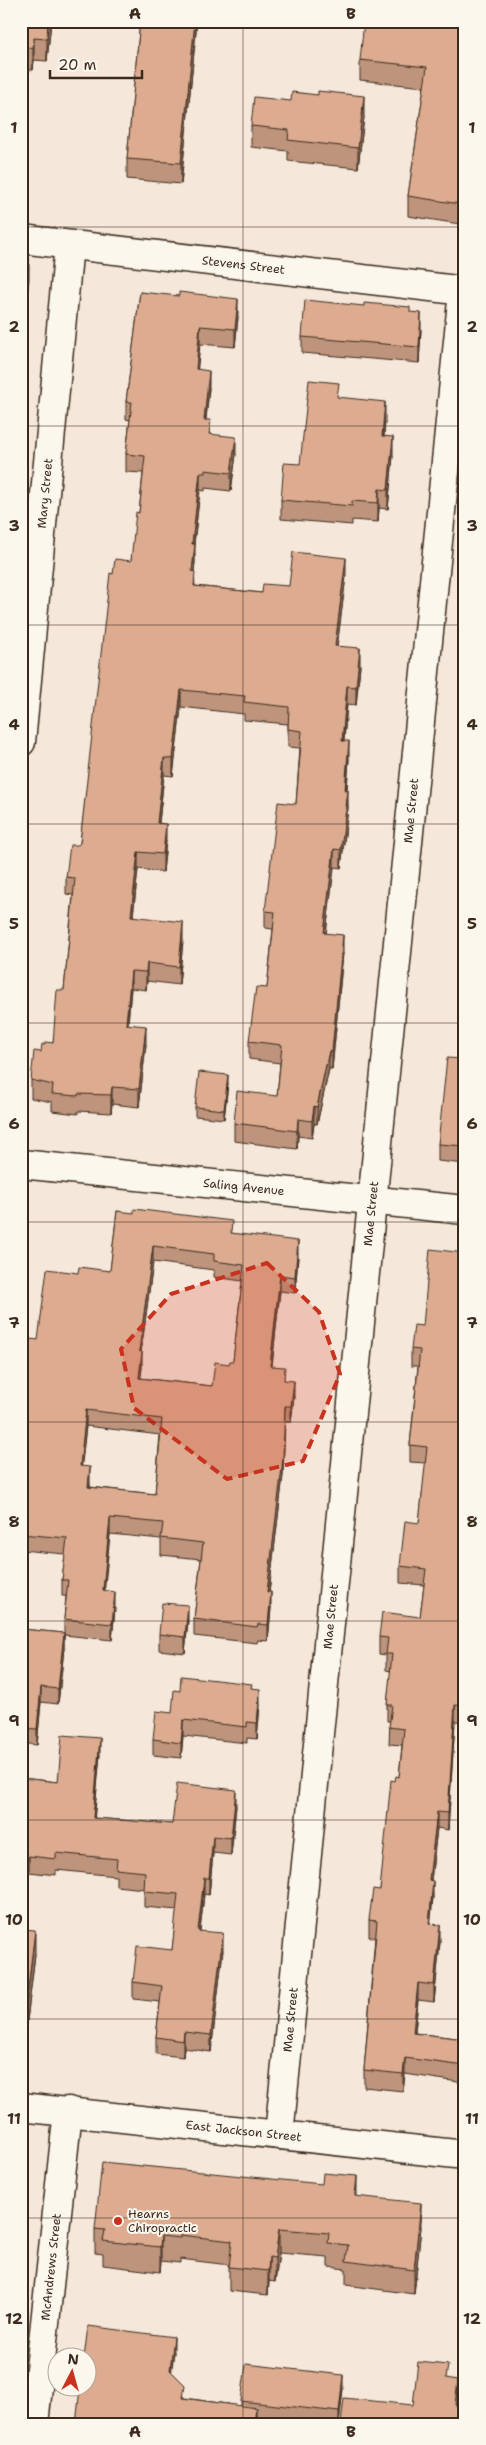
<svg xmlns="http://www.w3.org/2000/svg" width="486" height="2445" viewBox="0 0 486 2445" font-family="'Shantell Sans',sans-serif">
  <rect width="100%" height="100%" fill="#f5e8da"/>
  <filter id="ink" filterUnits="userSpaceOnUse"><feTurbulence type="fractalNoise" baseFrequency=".02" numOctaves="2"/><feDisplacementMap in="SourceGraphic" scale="10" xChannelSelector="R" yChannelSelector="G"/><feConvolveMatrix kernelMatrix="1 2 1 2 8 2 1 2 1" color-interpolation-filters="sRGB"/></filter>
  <g filter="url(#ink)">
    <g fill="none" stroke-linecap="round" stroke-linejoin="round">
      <!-- street casing -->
      <g stroke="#3b2a1e" stroke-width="31">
        <g id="street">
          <path id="s1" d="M21 239 465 291"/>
          <path id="s2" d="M21 742 69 245"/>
          <path id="s3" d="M21 1164 465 1210"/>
          <path id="s4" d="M279 2135 463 291"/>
          <path id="s5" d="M34 2424 68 2111"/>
        </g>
      </g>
      <!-- secondary casing -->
      <g stroke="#3b2a1e" stroke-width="31">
        <g id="secondary">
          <path id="s6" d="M21 2107 465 2155"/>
        </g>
      </g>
      <!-- street -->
      <use href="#street" stroke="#fbf7ec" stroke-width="28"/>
      <!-- secondary -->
      <use href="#secondary" stroke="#fbf7ec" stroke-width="28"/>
    </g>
    <!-- wall -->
    <g fill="#be947c" stroke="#3b2a1e" fill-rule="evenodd">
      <path d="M21 21H51L47 61 34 60 33 70 21 69Z"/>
      <path d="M140 21H197L181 184 127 179V159Z"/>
      <path d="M465 21 460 224 408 216V196L424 87 360 80V60Z"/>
      <path d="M364 117 358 168 288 161V151L251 147V126Z"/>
      <path d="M140 292 238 317 235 347 200 344 197 369 209 388 206 420 211 434 236 454 231 491 205 488V491L200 490 194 544 195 562 194 571 195 586 262 593 289 586 346 576 337 646 360 666 356 705 347 704 344 741 349 759 347 790 348 808 341 868 334 867 326 933 343 953 332 1069H329L317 1124H314L312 1138 298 1136 297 1149 234 1141V1123L277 1096 280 1063 249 1059V1041L267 988 273 929 265 928V911L296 804 300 748 288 747V724L244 720V714L181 707 173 776 164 775 159 823 166 841 163 872 138 869 133 916 183 940 179 985 147 981 146 990 131 988 128 1024 146 1044 139 1107 112 1104 111 1113 78 1111V1114L52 1111V1102L31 1098V1080L41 1052 45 1045 53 1043 64 990 73 895 66 894V877L78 845 80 843 113 574 131 561 139 513 143 473 126 472V454L130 420 126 419V402Z"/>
      <path d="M410 312 421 329 419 363 302 353V337Z"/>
      <path d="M339 397 385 421 384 436 393 456 388 509 379 508 378 522 352 520V525L281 519V500L300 464Z"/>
      <path d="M465 963V1020L460 1019V1002Z"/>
      <path d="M465 1033V1164L438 1161V1144L462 1059Z"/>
      <path d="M228 1083 224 1119 195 1116V1107Z"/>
      <path d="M117 1211 232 1233 298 1257 295 1293 280 1291 272 1366 285 1380 294 1397 291 1422H285L283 1475 269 1592 271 1608 268 1641 258 1640 257 1643 194 1636V1619L201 1559 161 1555V1539L110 1534 104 1590 115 1608 112 1640 64 1635V1649L58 1704 41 1702 37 1745 21 1743V1629L64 1633V1619L66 1596H62V1580L65 1554 21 1550V1415L38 1340 78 1273 110 1271ZM153 1262 214 1270V1277L242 1281 233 1361 212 1386 140 1378 142 1368 141 1352ZM86 1426 160 1435 155 1494 90 1487V1483L81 1466Z"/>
      <path d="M465 1253V1722L455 1721 448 1830 437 1828 431 1881 433 1897 430 1924 440 1942 434 2002 418 2000 415 2033 465 2039V2083L405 2074 403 2091 364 2087V2070L375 1937H369V1920L380 1890 395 1781 399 1777 402 1745 389 1744 390 1721H387V1705L391 1671 386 1670V1655L379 1654V1637L420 1617 424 1585 400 1583V1566L419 1523 426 1463 410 1462V1445L418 1366H411V1349Z"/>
      <path d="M188 1620 185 1653 159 1650V1634Z"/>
      <path d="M252 1688 260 1705 257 1739 247 1738V1743L183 1736 181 1758 153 1755V1739L172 1713 180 1691Z"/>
      <path d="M100 1754 94 1818 172 1824 236 1806 231 1855 213 1853 209 1895 204 1894 200 1931 223 1950 211 2052 184 2048 183 2057 156 2054V2037L160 2002 133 1999V1982L172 1950 177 1910 144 1907V1889L116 1886V1876L56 1870V1875L29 1872 27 1876 21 1778 58 1782Z"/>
      <path d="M21 1929 35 1954 26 2029 21 2028Z"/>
      <path d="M357 2197 421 2227 414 2294 346 2285V2269L328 2267V2257L279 2253 275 2282 269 2281 268 2295 229 2291V2265L180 2259V2263L161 2261 160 2272 103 2265V2254L95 2253V2229Z"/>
      <path d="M174 2352 171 2371 185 2398 241 2406V2401L343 2388 339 2424H325L256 2417V2424H76Z"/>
    </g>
    <!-- shaded-wall -->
    <g fill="#9b7865" stroke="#3b2a1e">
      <path d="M48 21H51L47 61V39Z"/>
      <path d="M195 21H197L181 184V163Z"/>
      <path d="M34 38V60L33 70V48Z"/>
      <path d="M364 96V117L358 168V148Z"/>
      <path d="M465 171V191L460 224V204Z"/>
      <path d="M29 258V279L21 353V333Z"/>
      <path d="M238 299V317L235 347V329Z"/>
      <path d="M421 313V329L419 363V347Z"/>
      <path d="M200 326V344L196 387V369Z"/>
      <path d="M209 371V388L204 437V420Z"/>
      <path d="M385 402V421L382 455V436Z"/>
      <path d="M236 437V454L231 491V473Z"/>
      <path d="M393 437V456L388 509V490Z"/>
      <path d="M200 473V490L192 561V544Z"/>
      <path d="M379 489V508L378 522V503Z"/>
      <path d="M195 544V562L192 589V571Z"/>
      <path d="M346 558V576L335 663V646Z"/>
      <path d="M360 648V666L356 705V687Z"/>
      <path d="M347 686V704L342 759V741Z"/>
      <path d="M181 690V707L173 776V759Z"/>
      <path d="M349 741V759L345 807V790Z"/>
      <path d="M164 758V775L157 840V823Z"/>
      <path d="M348 790V808L341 868V850Z"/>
      <path d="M166 824V841L163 872V854Z"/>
      <path d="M334 849V867L324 950V933Z"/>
      <path d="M138 852V869L131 934V916Z"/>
      <path d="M183 922V940L179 985V967Z"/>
      <path d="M343 935V953L332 1069V1051Z"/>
      <path d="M147 963V981L146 990V972Z"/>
      <path d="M131 971V988L126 1042V1024Z"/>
      <path d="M146 1026V1044L139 1107V1089Z"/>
      <path d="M329 1051V1069L317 1124V1107Z"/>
      <path d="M228 1075V1083L224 1119V1110Z"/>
      <path d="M112 1087V1104L111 1113V1095Z"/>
      <path d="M314 1106V1124L312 1138V1121Z"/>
      <path d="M298 1119V1136L297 1149V1131Z"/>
      <path d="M298 1241V1257L295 1293V1277Z"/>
      <path d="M153 1246V1262L139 1367V1351Z"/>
      <path d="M280 1275V1291L270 1382V1366Z"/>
      <path d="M142 1352V1368L139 1394V1378Z"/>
      <path d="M294 1381V1397L291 1422V1406Z"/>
      <path d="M285 1406 283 1475 267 1608V1592Z"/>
      <path d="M86 1410V1426L80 1482V1466Z"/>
      <path d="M90 1467V1483L88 1503V1487Z"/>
      <path d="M110 1518V1534L103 1606V1590Z"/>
      <path d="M115 1592V1608L112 1640V1624Z"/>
      <path d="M271 1592V1608L268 1641V1625Z"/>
      <path d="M188 1605V1620L185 1653V1637Z"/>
      <path d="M64 1633V1649L58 1704V1689Z"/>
      <path d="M41 1687V1702L37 1745V1729Z"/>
      <path d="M260 1689V1705L257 1739V1723Z"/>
      <path d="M455 1705V1721L448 1830V1813Z"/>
      <path d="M183 1720V1736L181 1758V1743Z"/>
      <path d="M100 1738V1754L93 1834V1818Z"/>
      <path d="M236 1790V1806L231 1855V1838Z"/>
      <path d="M437 1812V1828L429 1897V1880Z"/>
      <path d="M213 1836V1853L209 1895V1878Z"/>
      <path d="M29 1856V1872L27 1876 21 1913V1896L27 1859Z"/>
      <path d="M204 1878V1894L198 1947V1931Z"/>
      <path d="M433 1881V1897L429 1940V1924Z"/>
      <path d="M440 1925V1942L434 2002V1985Z"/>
      <path d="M35 1930V1954L26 2029V2005Z"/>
      <path d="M223 1933V1950L211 2052V2035Z"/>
      <path d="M418 1983V2000L413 2050V2033Z"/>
      <path d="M184 2032V2048L183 2057V2041Z"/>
      <path d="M405 2058V2074L403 2091V2074Z"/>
      <path d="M357 2176V2200L355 2196Z"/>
      <path d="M421 2203V2227L414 2294V2270Z"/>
      <path d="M279 2229V2253L275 2282V2258Z"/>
      <path d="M161 2236V2261L160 2272V2247Z"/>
      <path d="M269 2257V2281L268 2295V2271Z"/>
      <path d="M174 2337V2352L170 2384V2370Z"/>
      <path d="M343 2375V2388L339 2424V2412Z"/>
      <path d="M458 2380V2397L455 2422V2405Z"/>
      <path d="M256 2408V2424H254Z"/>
    </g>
    <!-- building -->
    <g fill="#ddac90" stroke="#3b2a1e" fill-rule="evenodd">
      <path d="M21 21H48L47 39 34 38 33 48 21 46Z"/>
      <path d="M140 21H195L181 163 127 159Z"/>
      <path d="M364 21H465V171L460 204 408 196 427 67 360 60Z"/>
      <path d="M318 91 364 96 358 148 288 140 289 130 251 126 254 97 291 101 292 92 318 95Z"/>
      <path d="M21 258H29L21 333Z"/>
      <path d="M140 292 179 296V292L238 299 235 329 200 326 196 369 209 371 204 420H211L209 434 236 437 231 473 205 470V473H200L192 544H195L192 571 195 572 194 586 262 593 263 584 289 586 293 552 346 558 335 646 360 648 356 687 347 686 342 741H349L345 790H348L341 850 334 849 324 933 343 935 332 1051H329L317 1107 314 1106 312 1121 298 1119 297 1131 234 1123 237 1091 277 1096 282 1045 249 1041 256 987 267 988 275 912 265 911 278 802 296 804 302 731 288 729 289 707 244 702 245 696 181 690 173 759 164 758 157 823 166 824 163 854 138 852 131 916 183 922 179 967 147 963 146 972 131 971 126 1024 146 1026 139 1089 112 1087 111 1095 78 1094V1096L52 1094 53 1085 31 1080 34 1051 41 1052 42 1044 45 1045V1042L53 1043 57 990H64L75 878 66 877 70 845H78L80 843 110 573 113 574 115 559 131 561 136 512 139 513 145 456 126 454 132 402H126Z"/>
      <path d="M305 300 364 306V303L410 307V312L421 313 419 347 302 337Z"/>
      <path d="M309 380 339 383 337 397 385 402 382 436 393 437 388 490 379 489 378 503 352 501V506L281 500 284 463 300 464Z"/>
      <path d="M465 963V1002H460Z"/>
      <path d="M465 1033V1146L438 1144 447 1058 462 1059Z"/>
      <path d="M199 1072 228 1075 224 1110 195 1107Z"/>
      <path d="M134 1209 232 1221 231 1233 298 1241 295 1277 280 1275 270 1366 285 1367 284 1380 294 1381 291 1406H285L283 1459 267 1592H271L268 1625 258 1624 257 1627 194 1619 203 1543 161 1538 163 1523 110 1518 103 1590 115 1592 112 1624 64 1619 68 1580H62L67 1538 21 1534V1415L30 1339 38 1340 47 1269 78 1273 79 1267 110 1271 117 1211 134 1213ZM153 1246 214 1254V1261L244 1265 233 1361H230L229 1364 215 1362 212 1386 139 1378 142 1352 139 1351ZM86 1410 162 1419 155 1494 88 1487 90 1467 80 1466Z"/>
      <path d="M430 1249 465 1253V1706L455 1705 448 1813 437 1812 429 1880 433 1881 429 1924 440 1925 434 1985 418 1983 413 2033 465 2039V2066L405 2058 403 2074 364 2070 377 1921 369 1920 373 1889 380 1890 391 1780 395 1781 396 1776 399 1777 404 1729 389 1727 392 1705H387L392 1654H386L388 1638 379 1637 382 1612 420 1617 426 1569 400 1566 405 1521 419 1523 427 1447 410 1445 420 1350 411 1349 414 1325 423 1326Z"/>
      <path d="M162 1603 188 1605 185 1637 159 1634Z"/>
      <path d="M21 1629 64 1633 58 1689 41 1687 37 1729 21 1728Z"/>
      <path d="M181 1676 252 1684 251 1688 260 1689 257 1723 247 1722V1727L183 1720 181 1743 153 1739 156 1711 172 1713 174 1690 180 1691Z"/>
      <path d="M62 1735 100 1738 93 1818 172 1824 177 1783 236 1790 231 1838 213 1836 209 1878H204L198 1931 223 1933 211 2035 184 2032 183 2041 156 2037 162 1986 133 1982 137 1946 172 1950 178 1894 144 1891 145 1872 116 1869 117 1859 56 1853V1859L29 1856 27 1859 21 1896V1778L58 1782Z"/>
      <path d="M21 1929 35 1930 26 2005 21 2004Z"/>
      <path d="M102 2162 322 2184 323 2173 357 2176 355 2196 421 2203 414 2270 346 2261 348 2245 328 2243 329 2233 279 2229 275 2258 269 2257 268 2271 229 2267 232 2241 180 2235V2238L161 2236 160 2247 103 2241 105 2230 95 2229Z"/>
      <path d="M88 2326 174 2337 170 2370 185 2385 183 2398 256 2408 254 2424H76L80 2388H88V2358H84Z"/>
      <path d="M418 2362 448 2365 446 2378 458 2380 455 2405 465 2406V2424H341L344 2398 413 2405Z"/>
      <path d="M246 2364 343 2375 339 2412 241 2401Z"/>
    </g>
  </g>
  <!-- marked area -->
  <path fill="#c8321e" fill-opacity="0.2" stroke="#c8321e" stroke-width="4" stroke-dasharray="10 6" stroke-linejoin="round" d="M267 1263 319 1312 340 1374 303 1461 227 1479 134 1408 121 1349 171 1294Z"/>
  <!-- grid -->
  <path fill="none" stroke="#3b2a1e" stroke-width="1" stroke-opacity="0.55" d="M243 21V2424M21 227H465M21 426H465M21 625H465M21 824H465M21 1023H465M21 1222H465M21 1422H465M21 1621H465M21 1820H465M21 2019H465M21 2218H465"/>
  <!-- markers -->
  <circle fill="#c8321e" stroke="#fbf7ec" stroke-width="2" cx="118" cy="2221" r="5"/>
  <g text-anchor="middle" stroke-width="4" stroke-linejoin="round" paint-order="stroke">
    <!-- street labels -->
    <g font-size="12" fill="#3b2a1e" stroke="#fbf7ec">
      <text dy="4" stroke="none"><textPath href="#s1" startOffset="224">Stevens Street</textPath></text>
      <text dy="4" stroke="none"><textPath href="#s2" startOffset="250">Mary Street</textPath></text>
      <text dy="4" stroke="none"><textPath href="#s4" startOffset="1331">Mae Street</textPath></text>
      <text dy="4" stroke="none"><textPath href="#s3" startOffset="224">Saling Avenue</textPath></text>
      <text dy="4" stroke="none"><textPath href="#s4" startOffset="926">Mae Street</textPath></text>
      <text dy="4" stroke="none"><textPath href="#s4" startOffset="521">Mae Street</textPath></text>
      <text dy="4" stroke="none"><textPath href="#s4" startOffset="116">Mae Street</textPath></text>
      <text dy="4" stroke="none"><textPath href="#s6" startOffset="224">East Jackson Street</textPath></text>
      <text dy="4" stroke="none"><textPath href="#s5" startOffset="158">McAndrews Street</textPath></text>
    </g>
    <!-- poi labels -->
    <g font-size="12" fill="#3b2a1e" stroke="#fbf7ec" text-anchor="start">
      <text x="128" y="2218">Hearns<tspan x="128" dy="14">Chiropractic</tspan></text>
    </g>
  </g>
  <!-- margin -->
  <rect width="486" height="2445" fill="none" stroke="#fbf7ec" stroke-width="55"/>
  <!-- north arrow -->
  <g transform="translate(72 2372) rotate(6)"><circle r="24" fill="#fbf7ec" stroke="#aea59a"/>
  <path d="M0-4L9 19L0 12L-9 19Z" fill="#c8321e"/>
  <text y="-8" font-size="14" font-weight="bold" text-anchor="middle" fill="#3b2a1e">N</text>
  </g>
  <!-- scale -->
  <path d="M50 70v8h92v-8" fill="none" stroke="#3b2a1e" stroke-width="2.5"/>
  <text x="58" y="70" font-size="15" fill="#3b2a1e" stroke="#fbf7ec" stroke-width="4" paint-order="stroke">20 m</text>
  <rect x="28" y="28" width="430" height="2390" fill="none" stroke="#3b2a1e" stroke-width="2"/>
  <g font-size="16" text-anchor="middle" font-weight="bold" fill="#3b2a1e">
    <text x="135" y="19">A</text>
    <text x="351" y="19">B</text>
    <text x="14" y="133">1</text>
    <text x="472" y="133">1</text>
    <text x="14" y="332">2</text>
    <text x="472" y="332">2</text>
    <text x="14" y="531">3</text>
    <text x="472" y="531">3</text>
    <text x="14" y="730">4</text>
    <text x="472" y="730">4</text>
    <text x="14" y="929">5</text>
    <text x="472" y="929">5</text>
    <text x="14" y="1129">6</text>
    <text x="472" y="1129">6</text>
    <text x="14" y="1328">7</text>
    <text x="472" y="1328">7</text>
    <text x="14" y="1527">8</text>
    <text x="472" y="1527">8</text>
    <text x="14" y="1726">9</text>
    <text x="472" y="1726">9</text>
    <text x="14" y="1925">10</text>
    <text x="472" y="1925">10</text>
    <text x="14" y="2124">11</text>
    <text x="472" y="2124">11</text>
    <text x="14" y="2324">12</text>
    <text x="472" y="2324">12</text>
    <text x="135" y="2437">A</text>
    <text x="351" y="2437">B</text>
  </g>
</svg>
